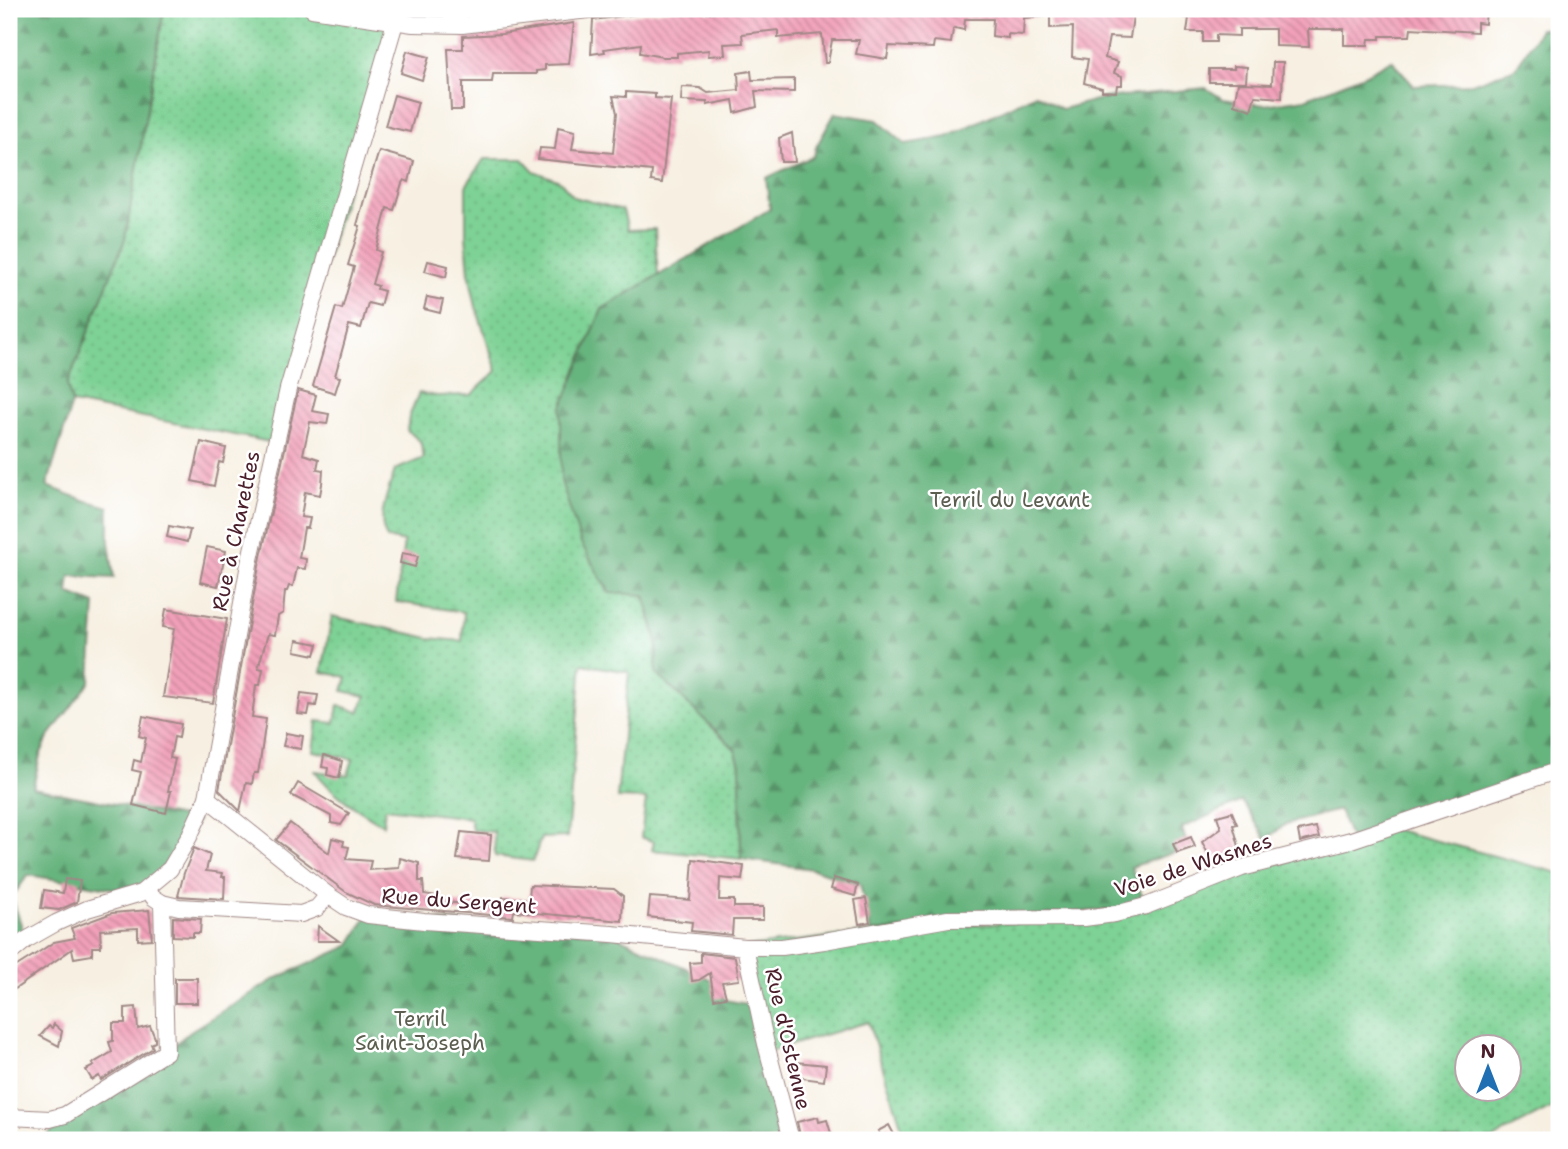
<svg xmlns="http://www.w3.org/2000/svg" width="1568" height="1149" viewBox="0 0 1568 1149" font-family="'Shantell Sans',sans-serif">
  <defs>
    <pattern id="grass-dots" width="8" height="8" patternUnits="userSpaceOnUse" patternTransform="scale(1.75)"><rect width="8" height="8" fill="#7ed295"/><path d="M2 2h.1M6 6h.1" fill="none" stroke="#6eb481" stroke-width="1.8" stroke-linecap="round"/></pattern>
    <pattern id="forest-firs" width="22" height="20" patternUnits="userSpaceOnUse" patternTransform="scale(1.75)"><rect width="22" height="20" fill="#66b47e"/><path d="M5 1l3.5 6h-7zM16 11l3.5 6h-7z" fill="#569267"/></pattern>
    <pattern id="building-back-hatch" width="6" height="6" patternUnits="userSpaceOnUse" patternTransform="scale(1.75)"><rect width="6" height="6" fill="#f2a1ba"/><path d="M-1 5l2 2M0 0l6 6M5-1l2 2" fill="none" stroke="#c68397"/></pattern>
  </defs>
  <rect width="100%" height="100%" fill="#fff"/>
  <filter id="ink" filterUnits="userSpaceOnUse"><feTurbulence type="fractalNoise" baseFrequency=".0143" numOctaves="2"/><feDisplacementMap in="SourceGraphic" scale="14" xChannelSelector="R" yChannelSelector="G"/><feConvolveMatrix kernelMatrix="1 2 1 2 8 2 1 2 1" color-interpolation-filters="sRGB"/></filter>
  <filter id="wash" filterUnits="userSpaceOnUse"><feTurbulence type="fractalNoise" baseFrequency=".00686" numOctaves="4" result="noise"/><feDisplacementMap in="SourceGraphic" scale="28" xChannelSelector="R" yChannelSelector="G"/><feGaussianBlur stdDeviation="1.57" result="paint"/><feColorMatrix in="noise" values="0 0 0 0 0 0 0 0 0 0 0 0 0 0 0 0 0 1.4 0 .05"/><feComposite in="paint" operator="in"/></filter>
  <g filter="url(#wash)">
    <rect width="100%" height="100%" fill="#f7f0e2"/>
    <!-- grass -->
    <g fill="url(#grass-dots)" stroke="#647860" stroke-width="2" fill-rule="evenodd">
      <path d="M164 9H312L395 21 275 443 72 403 67 386 125 239Z"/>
      <path d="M484 159H523L534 171 560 181 574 197 623 210 628 230 655 229 658 275 602 309 644 595 657 641 656 673 735 749 740 765 741 859 652 850 654 842 641 837 646 799 617 798 629 672 582 664 567 837 541 838 533 861 495 856 494 832 472 830 470 818 385 808 383 825C358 810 333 795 315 771L348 775 353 759 313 751 317 721 335 723 338 705 359 712 366 696 343 691 347 677 322 672 332 616 429 638 462 641 464 612 396 602 404 542 387 538C375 519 389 490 395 470L424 458 420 441 407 430 409 417 419 393 437 396 471 395 497 371 476 307 469 273 466 235V186Z"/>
      <path d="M1388 828 1559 873V1104L1506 1131 1493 1140H906L868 1022 767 1052 745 947 871 932 1084 918ZM1466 1048H1508V1090H1466Z"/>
    </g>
    <!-- forest -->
    <g fill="url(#forest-firs)" stroke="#586a54" stroke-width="2">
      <path d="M9 9H164L125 239 67 385 72 403 47 486 84 500 109 507V542L114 578 70 576 68 593 95 604 90 682 49 736 40 755 33 788 197 820 189 837 141 893 28 875 12 897 26 940 9 954Z"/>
      <path d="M1559 28V770L1351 840 1339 810 1286 824 1266 839 1242 801 1182 828 1188 848 1131 867 1146 906 871 932 860 884 812 869 741 859 740 765 735 749 656 673 657 641 645 595 609 593 581 543 561 481V409L602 309 770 209 766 178 814 156 816 147 835 113 877 120 905 144 947 137 1036 94 1062 109 1104 98 1206 88 1223 99 1264 105 1305 99 1366 74 1392 60 1414 86 1472 84 1516 68 1540 29Z"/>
      <path d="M368 915 612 934 712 980 725 1000 753 1005 791 1140H44L65 1115 96 1096H112L192 1030 275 979 349 946Z"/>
    </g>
    <g id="blocks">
      <!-- building -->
      <g fill="url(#building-back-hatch)">
        <path d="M676 9H707V13L729 9H1045L1046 16 1024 18 1023 35 1008 34V38L992 36 993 19H965L964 30 955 28 953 30 951 43 934 41 933 48 889 46 887 59 856 54 859 40H832L828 63H825L822 34 778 38V30L742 34 743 43 724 44 725 55 708 56 709 50 677 53V57H663L640 53 641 44 604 49 605 52 591 54 593 20Z"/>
        <path d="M1050 9H1134L1130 38 1109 37 1105 58 1118 62 1114 73 1122 76V85H1117L1116 92 1102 91V88L1084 83 1088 59 1072 57 1073 27 1050 28Z"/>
        <path d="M1168 9H1486L1485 24 1477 23V32L1411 28 1410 36H1380V39H1369L1368 45H1344V29H1308L1309 47 1275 46V29H1239V36L1216 35V42H1203V32H1187L1189 18 1167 14Z"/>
        <path d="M574 23 569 64 545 65V70L536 71V74H493L492 82H463V110H451L448 49H463V36L502 34Z"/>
        <path d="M407 51 429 57 422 80 401 73Z"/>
        <path d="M1273 62H1283L1282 98 1255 96 1251 110 1234 104 1238 83 1272 84Z"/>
        <path d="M1234 66 1247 67 1246 82H1209V69H1234Z"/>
        <path d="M751 71 752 80 794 79V92L755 91 757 107 735 113 733 100 707 105V102L681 101 682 87 700 88 708 93 739 90 738 73Z"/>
        <path d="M626 92 655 94V98L671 99 662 183 651 181 652 171 538 159 540 148 555 149 558 127 575 131 572 149 613 153 617 113 613 96 626 97Z"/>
        <path d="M394 95 418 102 410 132 385 126Z"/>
        <path d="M792 133 795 162H781L779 138Z"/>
        <path d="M379 151 414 161 409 182 404 180 402 183 394 210 387 208 376 250 381 252 372 284 378 286 377 289 384 291 380 306 368 303 361 328 349 325 335 376 340 377 335 393 313 386 336 307 342 309 354 267 348 265 360 226 357 225 364 200Z"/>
        <path d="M428 261 448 266 446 277 425 271Z"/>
        <path d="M427 297 443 300 440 313 424 309Z"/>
        <path d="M298 390 316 395 312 411 329 414 327 424 310 422 303 454 319 459 317 469 323 470 322 484 320 495 305 492 301 517 310 518 308 528H304L299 558 306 559 305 569 297 568 293 586H289L287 591H285L283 613 278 616 275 635 268 634 258 668 263 669 260 685H256L252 717 266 719 260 762 258 773H254L252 784 246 783 240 811 219 790 259 566Z"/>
        <path d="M201 442 226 448 223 463 219 462 214 486 192 481Z"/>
        <path d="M169 526 190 530 187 542 167 537Z"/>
        <path d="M207 547 226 551 218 586 200 582Z"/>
        <path d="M402 553 418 556 415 567 400 563Z"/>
        <path d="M166 609 227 619 213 703 163 697 174 629 163 627Z"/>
        <path d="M297 640 318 644 315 655 295 651Z"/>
        <path d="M301 693 318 695 316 706 310 705 308 715 298 714Z"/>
        <path d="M143 716 181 724 179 738 174 737 170 758 175 759 168 791H171L166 813 133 805 141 772 132 770 134 760 141 762 146 738 139 736Z"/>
        <path d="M286 733 303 736 301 749 283 746Z"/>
        <path d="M324 755 342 761 339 778 327 775 328 768 322 767Z"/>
        <path d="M298 783 349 813 341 825 331 823V816L291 795Z"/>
        <path d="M1232 812 1237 824 1233 825 1242 857 1215 867 1202 842 1221 828 1217 816Z"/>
        <path d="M290 823 329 853 332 838 344 841 343 846 349 847 346 859 371 861 369 870 399 868 400 858 419 863V881H423L424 894 442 897 441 902 500 906 503 897 529 899 530 885 614 889 623 896 622 921 514 911 513 917 374 905 346 892 276 840Z"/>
        <path d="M1316 827 1319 837 1300 842 1298 831Z"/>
        <path d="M461 832 491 835 489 861 457 859Z"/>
        <path d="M1191 837 1195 847 1177 853 1173 844Z"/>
        <path d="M194 848 210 855 206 871 223 873 222 877H225L224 899 178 896 184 873Z"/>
        <path d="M693 859 744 866 742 880 720 878 719 900H734V907H763V920H733L732 935 691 931 692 922 648 917 650 897 690 900Z"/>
        <path d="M834 878 858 885 855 896 831 889Z"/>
        <path d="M65 879 80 881 77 902 59 910 41 908 44 890 63 893Z"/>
        <path d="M866 898 870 922 859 924 855 900Z"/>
        <path d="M149 910 152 939 138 940V928L100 930 101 947H92V955L74 958 72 949 15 989 9 980V971L42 950 54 942 75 938 71 928 112 913Z"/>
        <path d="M173 917 201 919 200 933H193V937L173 936Z"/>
        <path d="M318 926 339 941H317Z"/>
        <path d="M701 953 735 957 739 980 722 982 726 997 714 999 710 973 699 980 692 981 690 963 701 962Z"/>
        <rect x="175" y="978" width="22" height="25"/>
        <path d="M136 1007 138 1029 150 1026 155 1038V1042L151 1044 153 1048 101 1080 99 1076 92 1080 86 1070 94 1066 92 1064 112 1052 109 1042 113 1041V1023H125V1008Z"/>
        <path d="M54 1024 62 1031 59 1046 40 1036 49 1026 52 1028Z"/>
        <path d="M795 1062 826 1065 824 1081 794 1077Z"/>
        <path d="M818 1117 819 1122 827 1120 833 1140H801L797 1122Z"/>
        <path d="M889 1125 897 1140H883L878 1131Z"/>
      </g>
    </g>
  </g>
  <g filter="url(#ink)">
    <use href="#blocks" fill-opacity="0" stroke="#a08886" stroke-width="2"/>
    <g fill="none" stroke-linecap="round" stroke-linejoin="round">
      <!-- minor casing -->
      <g stroke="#a08886" stroke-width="18">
        <g id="minor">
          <path d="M312 9 413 24 462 25 597 9"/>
          <path d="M207 798 328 895 346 907 368 915 424 921 612 934 745 947H782L824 941 948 919 1084 918 1115 914 1146 906 1242 868 1351 840 1559 770"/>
          <path d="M153 897 162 903 179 907 301 914 317 908 328 895"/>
          <path d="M745 947 766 1044 791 1140"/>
          <path d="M9 954 26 940 56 923 87 909 141 893 170 869 189 837 207 798 249 564 288 389 399 9"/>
          <path d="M9 1117 50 1119 65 1115 166 1052 162 903"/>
        </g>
      </g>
      <!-- minor -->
      <use href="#minor" stroke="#fff" stroke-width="16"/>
    </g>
  </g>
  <g text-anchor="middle" stroke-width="5" stroke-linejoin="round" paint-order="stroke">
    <!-- park labels -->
    <g font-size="21" fill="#5c5e50" stroke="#fff">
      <text x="1010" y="507">Terril du Levant</text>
      <text x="420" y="1026">Terril<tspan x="420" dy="24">Saint-Joseph</tspan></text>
    </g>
    <!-- street labels -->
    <g font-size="21" fill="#4a1f2b" stroke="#fff">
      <text transform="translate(236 531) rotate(-78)" y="7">Rue à Charettes</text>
      <text transform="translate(1193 865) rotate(-18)" y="7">Voie de Wasmes</text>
      <text transform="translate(459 901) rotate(4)" y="7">Rue du Sergent</text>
      <text transform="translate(788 1039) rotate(77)" y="7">Rue d'Ostenne</text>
    </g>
  </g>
  <!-- margin -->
  <rect width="1568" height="1149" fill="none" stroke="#fff" stroke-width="35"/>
  <!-- north arrow -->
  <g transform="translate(1488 1068)"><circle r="33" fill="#ffffff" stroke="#b7a5aa" stroke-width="2"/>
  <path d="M0-5L12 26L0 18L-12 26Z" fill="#1f6fb2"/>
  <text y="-10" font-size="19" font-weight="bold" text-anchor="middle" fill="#4a1f2b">N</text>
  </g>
</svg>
